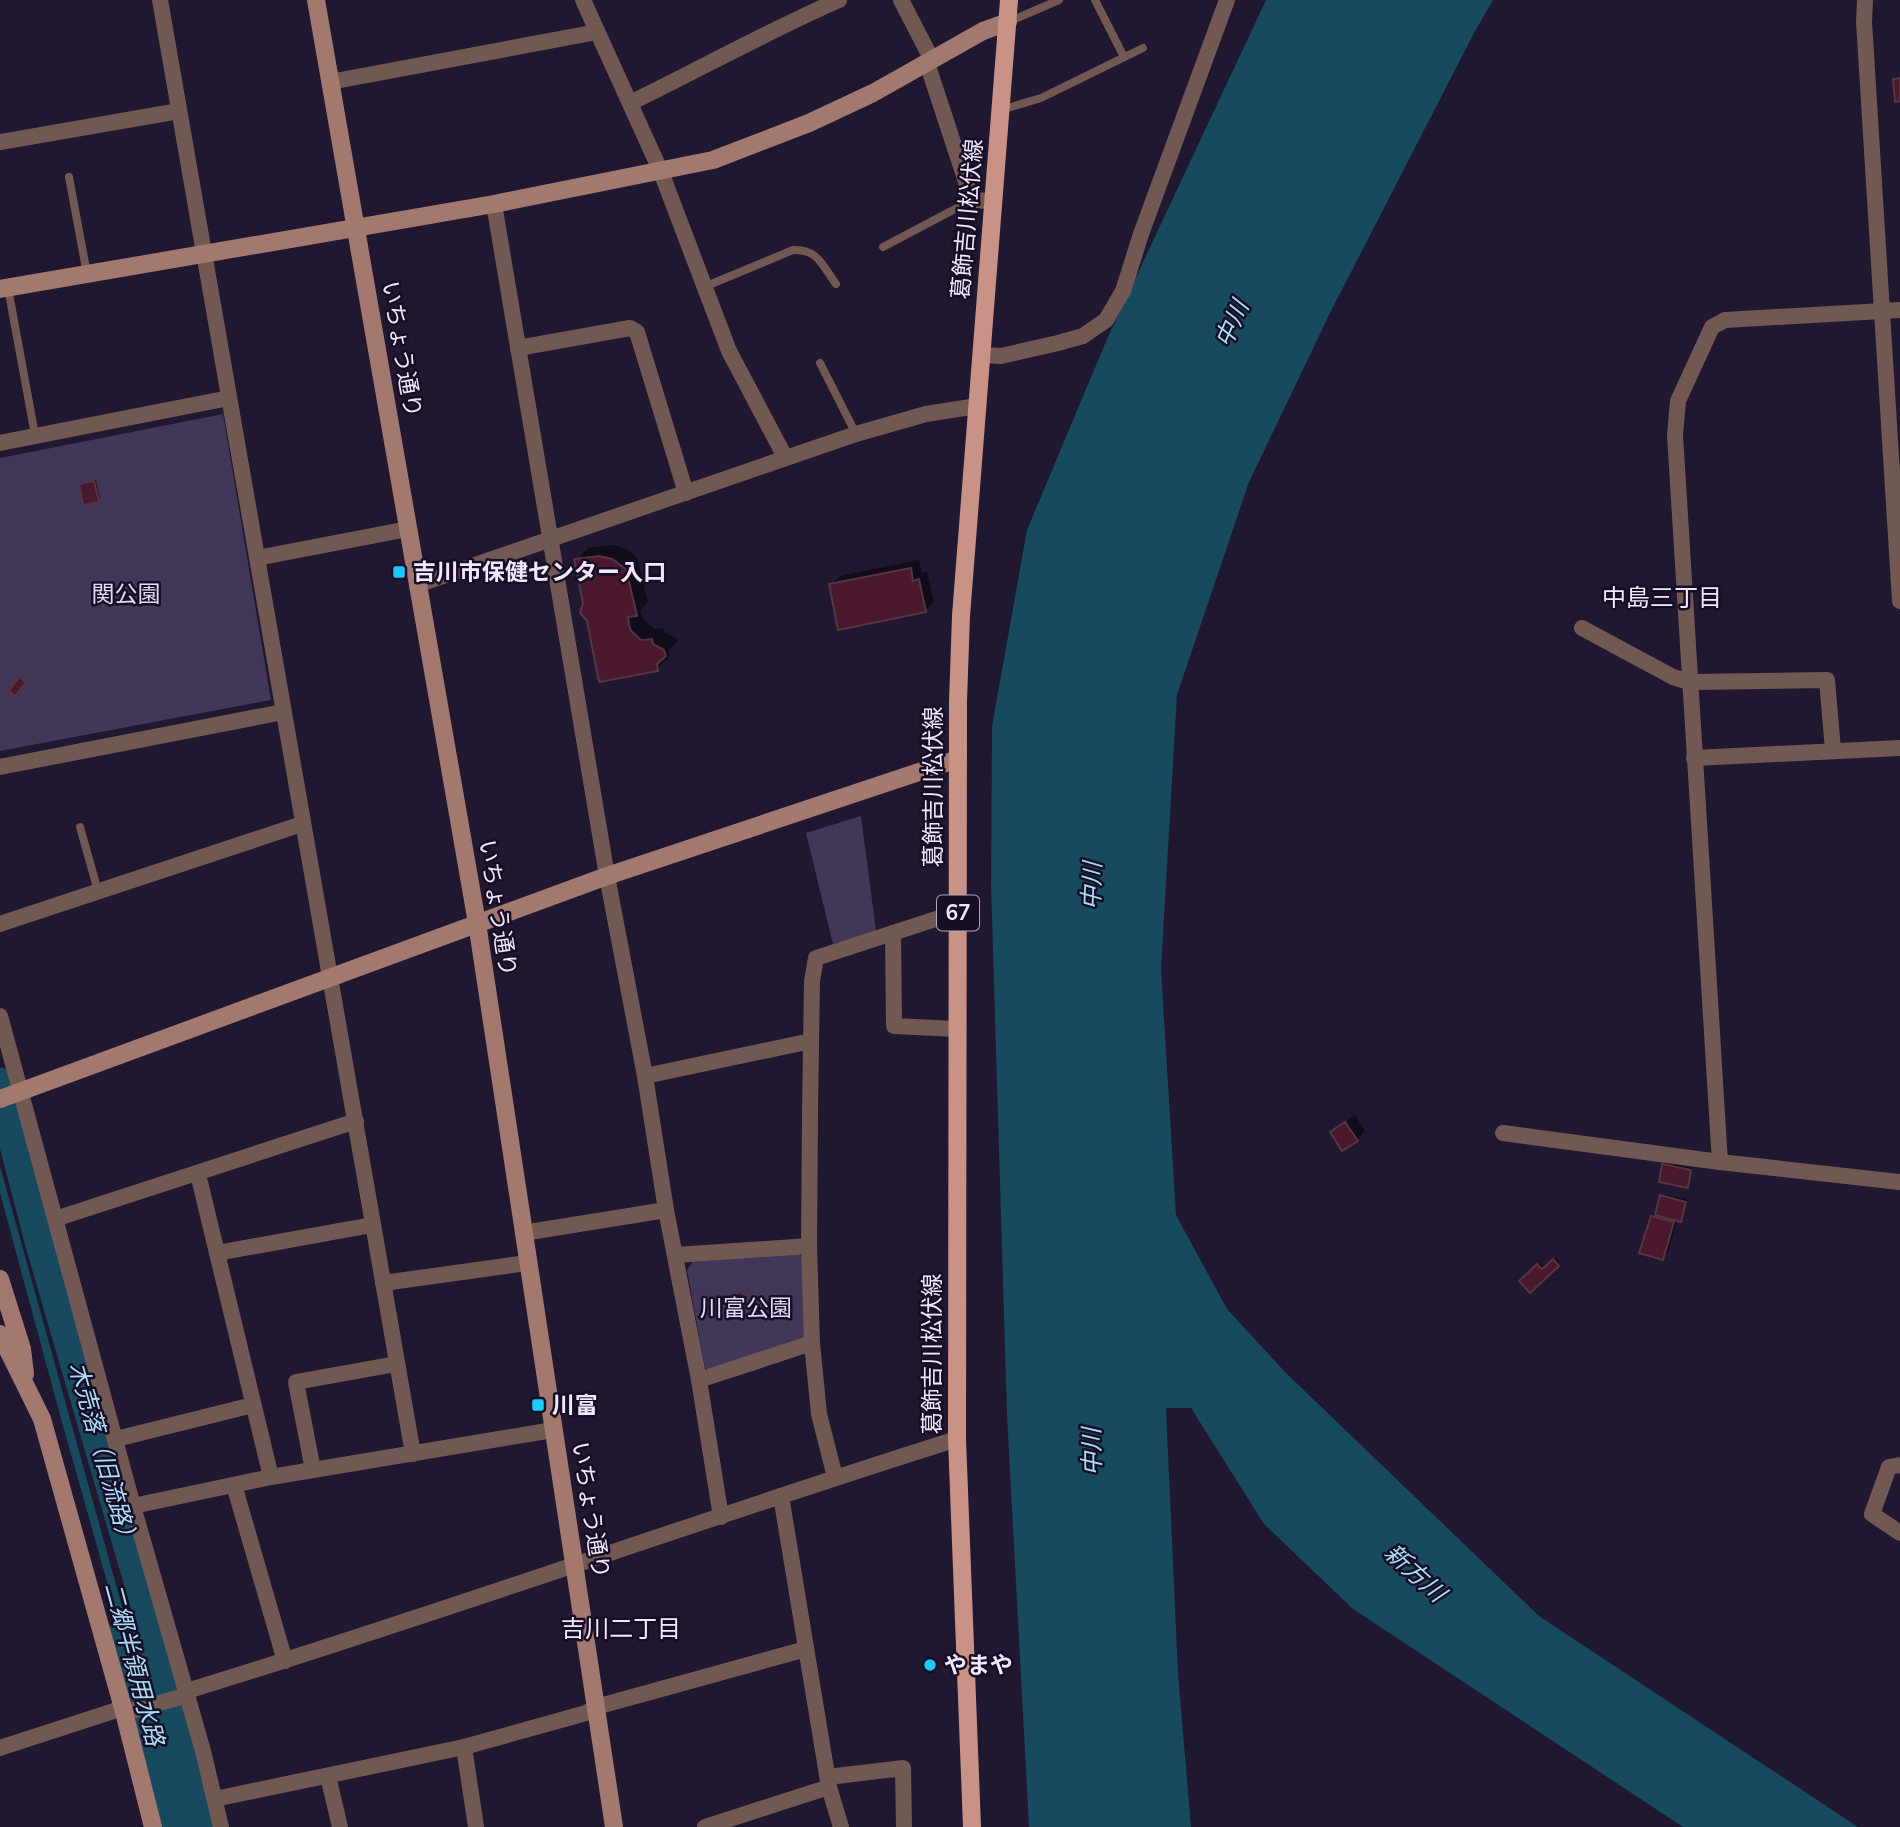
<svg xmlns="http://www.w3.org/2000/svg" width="1900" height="1827" viewBox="0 0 1900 1827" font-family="'Nunito Sans','Noto Sans JP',sans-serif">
  <rect width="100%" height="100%" fill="#201730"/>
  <!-- green -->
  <g fill="#423659">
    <path d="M223 414 271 700 0 751V458Z"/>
    <path d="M861 816 876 931 833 944 806 833Z"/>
    <path d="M799 1253 802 1258 807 1336 804 1341 711 1372 705 1368 687 1270 693 1262Z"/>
  </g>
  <!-- water -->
  <g fill="#17495f">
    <path d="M1266 0H1493L1474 33 1330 313 1249 482 1177 695 1161 969 1176 1215 1227 1309 1286 1373 1539 1616 1858 1827H1683L1353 1609 1264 1524 1191 1408H1166L1178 1673 1191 1827H1029L1007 1415 991 885 992 726 1027 530 1107 339Z"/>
    <path d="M0 1166 141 1675 134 1678 60 1415 0 1193Z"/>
    <path d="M155 1723 181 1827H171L148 1725Z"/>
  </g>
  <!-- shadow -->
  <g fill="#0007">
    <path d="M96 480 100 498 98 500 81 485Z"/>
    <path d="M612 545 624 548 637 557 648 602 640 610 643 619 654 629 664 628V632L676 638 677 642 668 651 669 657 657 669 585 603 576 560 588 548Z"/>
    <path d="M919 560 922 573 927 572 934 602 925 610 831 585 840 576Z"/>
    <path d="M1355 1115 1365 1131 1357 1140 1332 1132Z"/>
    <path d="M1666 1163 1693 1168 1687 1186 1664 1165Z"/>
    <path d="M1664 1194 1688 1200 1683 1218 1677 1220 1668 1252 1662 1258 1652 1216 1658 1211Z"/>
    <path d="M1556 1258 1560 1262 1530 1291 1521 1281 1541 1263 1546 1268Z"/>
  </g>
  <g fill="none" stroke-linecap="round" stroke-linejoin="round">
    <!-- river -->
    <g stroke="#17495f" stroke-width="33">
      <path d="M0 1084 43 1248 177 1708 203 1827"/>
      <path d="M126 1632 152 1725 174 1827"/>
    </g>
  </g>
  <!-- building -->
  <g fill="#4a182d" stroke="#553540" stroke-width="2">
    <path d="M1900 78V101L1895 102 1893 79Z"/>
    <path d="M94 481 99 502 83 505 79 484Z"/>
    <path d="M599 556 612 559 626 569 637 616 628 617 629 625 631 631 641 640 652 639 653 644 664 650 666 656 657 664 658 671 599 682 587 621 580 613 583 603 574 559Z"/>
    <path d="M911 568 913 581 919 579 926 612 838 630 829 584Z"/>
    <path d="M19 677 26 682 15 696 9 691Z"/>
    <path d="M1345 1122 1358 1141 1342 1151 1330 1132Z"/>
    <path d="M1662 1164 1691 1170 1688 1188 1659 1182Z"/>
    <path d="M1660 1195 1686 1202 1681 1222 1655 1215Z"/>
    <path d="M1651 1216 1674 1222 1663 1260 1639 1253Z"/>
    <path d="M1553 1259 1559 1266 1530 1293 1519 1281 1537 1264 1542 1269Z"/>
    <path d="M739 1291 748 1297 743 1305 734 1299Z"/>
  </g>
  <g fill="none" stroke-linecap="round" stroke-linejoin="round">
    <!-- lane -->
    <g stroke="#725852" stroke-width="8">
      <path d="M1095 0 1124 57"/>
      <path d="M1008 22 1059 0"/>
      <path d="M1001 110 1041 98 1143 48"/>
      <path d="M69 177 87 274"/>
      <path d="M883 247 972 200"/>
      <path d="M704 287 793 250C818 249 822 265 836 284"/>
      <path d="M8 288 35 435"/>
      <path d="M820 363 856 434"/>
      <path d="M80 827 98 891"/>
    </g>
    <!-- street -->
    <g stroke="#725852" stroke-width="16">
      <path d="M160 0 413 1454"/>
      <path d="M583 0 661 172 729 351 785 457"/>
      <path d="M901 0 932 60"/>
      <path d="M1865 0 1864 22 1900 601"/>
      <path d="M927 63 972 200 993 201"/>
      <path d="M330 82 597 32"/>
      <path d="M630 103C700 69 768 31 839 0"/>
      <path d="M0 142 179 111"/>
      <path d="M494 204 607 876 645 1076 666 1210 699 1380 721 1517"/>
      <path d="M518 348 630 328 637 332 686 493"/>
      <path d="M981 355 1001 356 1058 343 1083 336 1106 320 1123 291 1141 234 1227 0"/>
      <path d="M0 443 229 398"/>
      <path d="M257 558 408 529"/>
      <path d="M417 585 856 434 926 414 977 406"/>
      <path d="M1582 628 1673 677 1689 682 1827 680 1833 750"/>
      <path d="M1694 758 1900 748"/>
      <path d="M0 767 283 712"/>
      <path d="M0 924 302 824"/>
      <path d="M893 933 894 1026 957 1029"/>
      <path d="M0 1016 133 1506 203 1751 221 1827"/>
      <path d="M645 1076 811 1041"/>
      <path d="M1503 1133 1720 1162 1900 1182"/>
      <path d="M1720 1162 1675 435 1678 401 1712 327 1725 320 1900 310"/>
      <path d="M198 1174 271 1477"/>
      <path d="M55 1219 356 1121"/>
      <path d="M523 1233 666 1210"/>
      <path d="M217 1253 372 1225"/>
      <path d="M676 1255 809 1246"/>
      <path d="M383 1283 527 1263"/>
      <path d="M699 1380 812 1343"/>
      <path d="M116 1439 253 1405"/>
      <path d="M1900 1465 1889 1467 1872 1514 1900 1533"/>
      <path d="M313 1470 296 1382 396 1364"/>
      <path d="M835 1477 819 1414 812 1343 809 1246 810 1113 812 981 816 958 942 917H958"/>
      <path d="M234 1485 285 1661"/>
      <path d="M781 1496 829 1787 841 1827"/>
      <path d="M133 1506 271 1477 553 1430"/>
      <path d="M187 1691C445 1612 699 1520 957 1439"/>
      <path d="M124 1713 188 1695"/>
      <path d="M464 1747 476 1827"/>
      <path d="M0 1748 123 1708"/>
      <path d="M328 1776 340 1827"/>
      <path d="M828 1777 903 1768 904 1827"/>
      <path d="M215 1799 464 1747 586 1713 596 1707 806 1649"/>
      <path d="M705 1827 829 1787"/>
    </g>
    <!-- secondary -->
    <g stroke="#a3796f" stroke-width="18">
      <path d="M316 0 477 923 614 1827"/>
      <path d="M0 289 494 204 713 160 809 123 873 93 983 31 1008 22"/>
      <path d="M0 1099 607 876 958 759"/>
      <path d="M0 1279 22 1349 25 1374"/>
      <path d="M0 1334 42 1419 123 1708 153 1827"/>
    </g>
    <!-- primary -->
    <path stroke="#c99286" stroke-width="18" d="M972 1827 957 1439 958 701 961 616 1009 0"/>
  </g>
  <!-- markers -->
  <g fill="#1cc9fc" stroke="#170e26" stroke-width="2.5">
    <rect x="392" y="565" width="14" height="14" rx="3.5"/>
    <rect x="531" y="1398" width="14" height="14" rx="3.5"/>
    <circle cx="930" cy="1665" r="7"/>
  </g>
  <g text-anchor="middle" stroke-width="5" stroke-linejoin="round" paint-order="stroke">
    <!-- shield labels -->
    <rect fill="#170e26" stroke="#aea7bb" stroke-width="2" x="937" y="895.5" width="42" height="35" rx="5"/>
    <g font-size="21" font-weight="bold" fill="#efe9fb">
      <text x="958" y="920">67</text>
    </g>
    <!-- street labels -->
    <g font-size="23" fill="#efe9fb" stroke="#170e26">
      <text transform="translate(967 219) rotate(-85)" y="8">葛飾吉川松伏線</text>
      <text transform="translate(402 349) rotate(80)" y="8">いちょう通り</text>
      <text transform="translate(933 787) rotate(-90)" y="8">葛飾吉川松伏線</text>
      <text transform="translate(498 908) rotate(81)" y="8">いちょう通り</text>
      <text transform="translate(932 1354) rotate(-90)" y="8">葛飾吉川松伏線</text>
      <text transform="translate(591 1510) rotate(81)" y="8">いちょう通り</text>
    </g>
    <!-- poi labels -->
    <g font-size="23" font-weight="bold" fill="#efe9fb" stroke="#170e26" text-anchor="start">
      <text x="413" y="580">吉川市保健センター入口</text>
      <text x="552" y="1413">川富</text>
      <text x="944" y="1673">やまや</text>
    </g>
    <!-- park labels -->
    <g font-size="23" fill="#e2d8f8" stroke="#170e26">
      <text x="126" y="602">関公園</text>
      <text x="746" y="1316">川富公園</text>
    </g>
    <!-- water labels -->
    <g font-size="24" font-style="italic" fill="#a8ddf8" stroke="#170e26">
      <text transform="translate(1232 324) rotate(-66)" y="8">中川</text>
      <text transform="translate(1092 886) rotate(-88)" y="8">中川</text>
      <text transform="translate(1092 1452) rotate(-91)" y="8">中川</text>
      <text transform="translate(103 1455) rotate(74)" y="8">木売落（旧流路）</text>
      <text transform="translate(1415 1573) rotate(42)" y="8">新方川</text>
      <text transform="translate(134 1664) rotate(75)" y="8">二郷半領用水路</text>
    </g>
    <!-- neighbourhood labels -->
    <g font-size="24" fill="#efe9fb" stroke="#170e26">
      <text x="1662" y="606">中島三丁目</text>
      <text x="621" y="1637">吉川二丁目</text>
    </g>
  </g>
</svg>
